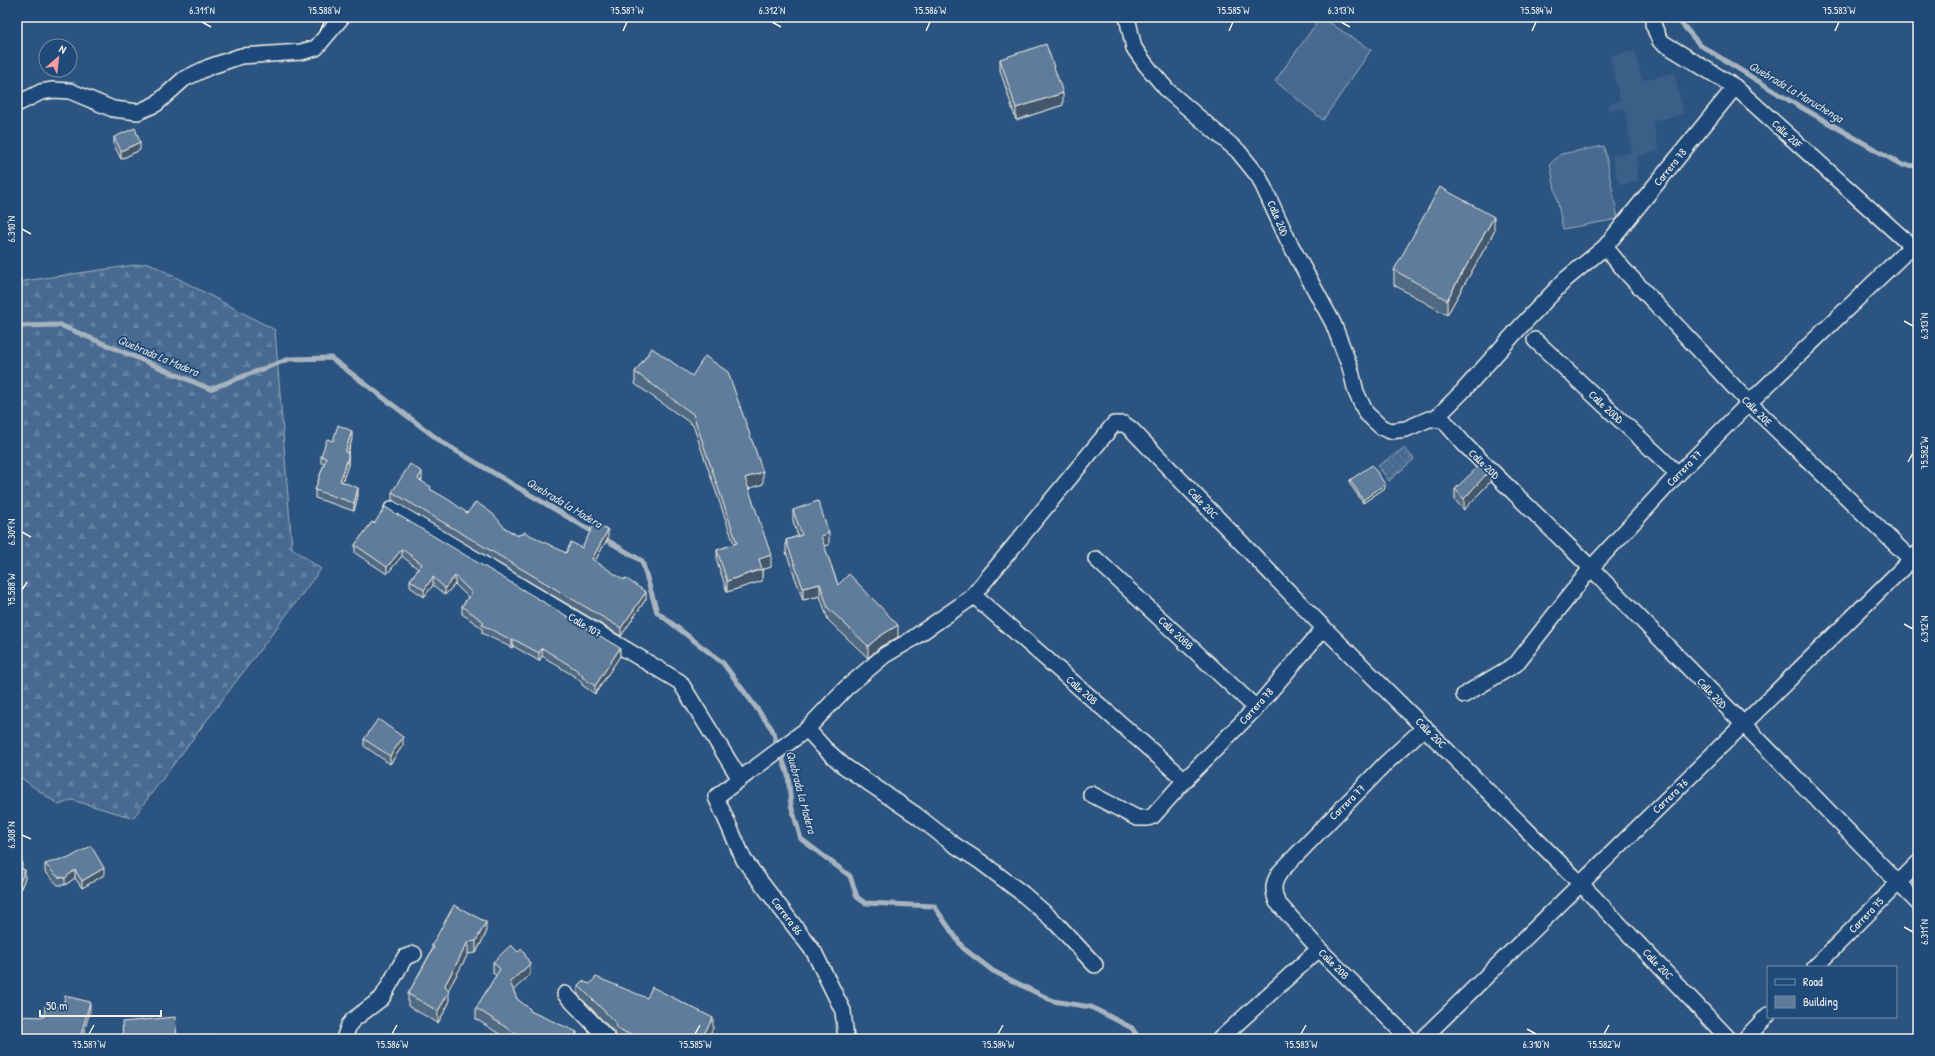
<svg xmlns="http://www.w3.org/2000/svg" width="1935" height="1056" viewBox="0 0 1935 1056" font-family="'Patrick Hand',sans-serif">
  <defs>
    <pattern id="grass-dots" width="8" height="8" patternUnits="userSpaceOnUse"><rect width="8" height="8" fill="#496b90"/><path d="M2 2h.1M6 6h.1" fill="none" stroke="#6481a0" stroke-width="1.8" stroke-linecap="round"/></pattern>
    <pattern id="forest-firs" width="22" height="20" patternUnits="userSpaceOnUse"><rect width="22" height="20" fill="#496b90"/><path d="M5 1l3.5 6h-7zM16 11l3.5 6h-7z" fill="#6481a0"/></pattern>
  </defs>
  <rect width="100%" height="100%" fill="#2c5481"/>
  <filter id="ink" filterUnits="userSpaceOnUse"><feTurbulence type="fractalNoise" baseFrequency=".025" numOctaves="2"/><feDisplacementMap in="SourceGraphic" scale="8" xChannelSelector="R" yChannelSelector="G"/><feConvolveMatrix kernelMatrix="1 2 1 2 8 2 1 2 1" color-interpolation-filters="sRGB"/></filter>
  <g filter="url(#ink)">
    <!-- built -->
    <path fill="#3b6088" d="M1635 51 1642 80 1674 73 1684 114 1653 121 1659 151 1637 156 1639 167 1636 168 1639 181 1619 185 1612 156 1632 152 1631 149 1632 146 1624 108 1609 111 1608 104 1620 101 1610 56Z"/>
    <!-- grass -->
    <path fill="url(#grass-dots)" stroke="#9eaebc" d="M1404 448 1414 459 1389 481 1378 466Z"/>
    <!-- forest -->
    <path fill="url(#forest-firs)" stroke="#9eaebc" d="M149 263 275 330 292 548 321 569 133 818 72 800 59 805 17 775V282Z"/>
    <!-- garden -->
    <g fill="#496b90" stroke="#9eaebc">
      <path d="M1321 17 1371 50 1323 120 1275 81Z"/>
      <path d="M1604 146 1618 219 1563 229 1550 164 1561 154Z"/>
    </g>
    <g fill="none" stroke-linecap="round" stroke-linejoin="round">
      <!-- stream -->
      <g stroke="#a7b4c0" stroke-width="5">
        <path d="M1676 17 1700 45 1787 99 1902 165 1918 166"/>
        <path d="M17 326 60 325 210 389 289 359 331 358 443 443 642 561 657 612 723 663 772 729 788 775 791 805 801 839 850 876 857 897 865 903 934 906 963 948 993 971 1053 1001 1091 1007 1132 1028 1139 1039"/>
      </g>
      <!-- street casing -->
      <g stroke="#f4f1e8" stroke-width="18">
        <g id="street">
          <path d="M1127 17 1134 48 1146 65 1168 91 1238 151 1259 177 1288 240 1333 323 1350 367 1356 392 1366 413 1381 427 1390 431 1406 429 1429 419H1435L1444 421 1465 445 1591 568 1918 903"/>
          <path d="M1655 17 1653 24 1660 41 1735 87 1918 252"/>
          <path d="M17 104 41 92 53 90 70 91 113 109 138 112 156 104 184 79 209 67 241 56 301 52 316 48 342 17"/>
          <path d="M1605 247 1625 271 1749 403 1918 566"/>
          <path d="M1535 340 1678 474"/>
          <path d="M1435 419 1462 392 1522 325 1566 279 1605 247 1735 87"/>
          <path d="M392 509 680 682 740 779"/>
          <path d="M1096 559 1256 708"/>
          <path d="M980 601 1185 780"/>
          <path d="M1464 695 1516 664 1591 568 1678 474 1749 403 1912 246"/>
          <path d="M807 729 824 748 844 766 916 815 953 844 981 862 1023 894 1055 922 1095 965"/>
          <path d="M1091 794 1137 818H1148L1153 816 1185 780 1256 708 1324 628"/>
          <path d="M1815 967 1918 863"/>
          <path d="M565 994 608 1039"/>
          <path d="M344 1039 349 1025 353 1020 382 998 405 957 414 954"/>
          <path d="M846 1039 843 1011 814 952 744 860 716 797 807 729 846 688 885 655 909 641 971 598 1114 424H1124L1131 429 1324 628 1582 885 1729 1039"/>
          <path d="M1220 1039 1319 949"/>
          <path d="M1409 1039 1319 949 1277 902C1272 889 1273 882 1281 871L1386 763 1425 727"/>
          <path d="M1422 1039C1588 878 1752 715 1918 553"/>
          <path d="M1745 1039 1768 1015"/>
        </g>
      </g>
      <!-- street -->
      <use href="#street" stroke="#1f4a7a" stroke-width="15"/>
    </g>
    <!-- wall -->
    <g fill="#516a84" stroke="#f4f1e8">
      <path d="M1000 59 1063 105 1016 120 1000 70Z"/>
      <path d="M114 137 140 150 121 159 114 145Z"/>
      <path d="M1494 232 1447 315 1394 285V270Z"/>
      <path d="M652 348 763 484 748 489 771 567 762 569V581L727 592 717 561V550L734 544 693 425 635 384V372Z"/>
      <path d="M352 439 348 453V465L342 482 358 495 354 511 315 498V490L324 464 321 463V456L333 441Z"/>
      <path d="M422 479 421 481 431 490 467 513 505 528 518 536 566 553 582 548 608 538 595 561 646 599 621 636 392 500V492Z"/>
      <path d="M1350 480 1385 488 1363 503 1350 484Z"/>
      <path d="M1490 482 1464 510 1455 500V489Z"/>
      <path d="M793 510 829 545 824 546 838 585 898 637 880 647 868 658 828 620 820 596 803 600 786 552V540L798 536 793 521Z"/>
      <path d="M372 522 620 656 595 694 582 685V683L574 676 542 656 539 661 513 646 512 648 482 633V628L462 614V606L468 597 455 584 445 595 433 585 424 597 410 587V580L418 569 402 556 387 574 355 553V545Z"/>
      <path d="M364 739 403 745 390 764 364 746Z"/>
      <path d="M17 860 22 869 25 878 20 890 17 889Z"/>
      <path d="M45 864 104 875 82 888 75 878 65 885H58L45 872Z"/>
      <path d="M486 933 476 953 468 954 448 990 449 1003 438 1023 408 1006V994L432 950V945Z"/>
      <path d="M493 962 530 975 513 990 517 999 530 1011 577 1039H507L476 1019V1008L496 976 493 973Z"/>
      <path d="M578 985 713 1028 707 1039H618L617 1038 615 1033 578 995Z"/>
    </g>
    <!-- shaded-wall -->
    <g fill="#42566c" stroke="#f4f1e8">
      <path d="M1063 93V105L1016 120V108Z"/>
      <path d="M140 142V150L121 159V151Z"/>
      <path d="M1494 217V232L1447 315V300Z"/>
      <path d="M352 431V439L345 460V452Z"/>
      <path d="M348 453V465L340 489V481Z"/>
      <path d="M1490 470V482L1464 510V499Z"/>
      <path d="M422 472V479L418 486V479Z"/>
      <path d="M763 472V484L745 490V478Z"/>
      <path d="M1385 484V488L1363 503V500Z"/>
      <path d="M358 488V495L354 511V503Z"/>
      <path d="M608 530V538L592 566V559Z"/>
      <path d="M829 533V545L821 547V536Z"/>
      <path d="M402 549V556L387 574V567Z"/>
      <path d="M771 555V567L759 571V559Z"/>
      <path d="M762 569V581L727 592V581Z"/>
      <path d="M455 576V584L445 595V588Z"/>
      <path d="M433 577V585L424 597V590Z"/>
      <path d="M820 584V596L803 600V588Z"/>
      <path d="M646 592V599L621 636V628Z"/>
      <path d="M898 625V637L880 647 868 658V646L880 636Z"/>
      <path d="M513 639V646L512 648V640Z"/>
      <path d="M542 648V656L539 661V653Z"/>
      <path d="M620 648V656L595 694V686Z"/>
      <path d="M403 737V745L390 764V756Z"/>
      <path d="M22 861V869L19 868Z"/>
      <path d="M104 868V875L82 888V881Z"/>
      <path d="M25 870V878L20 890V882Z"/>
      <path d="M75 870V878L65 885V878Z"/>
      <path d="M486 922V933L476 953V941Z"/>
      <path d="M468 942V954L445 996V985Z"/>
      <path d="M530 964V975L510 993V982Z"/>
      <path d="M449 992V1003L438 1023V1011Z"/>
      <path d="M90 1002V1011L82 1039H80Z"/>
      <path d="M713 1018V1028L707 1039H701Z"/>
      <path d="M577 1032V1039H573Z"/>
    </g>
    <!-- building -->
    <g fill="#5e7b9a" stroke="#f4f1e8">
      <path d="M1046 44 1063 93 1016 108 1000 59Z"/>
      <path d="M135 128 140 142 121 151 114 137Z"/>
      <path d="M1440 187 1494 217 1447 300 1394 270Z"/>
      <path d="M652 348 692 376 705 356 728 372 763 472 745 478 771 555 759 559 762 569 727 581 717 550 737 543 693 414 635 372Z"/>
      <path d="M338 425 352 431 345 452 348 453V458L340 481 358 488 354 503 315 490 326 458 321 456 327 439 333 441Z"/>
      <path d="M1482 463 1490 470 1464 499 1455 489Z"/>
      <path d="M410 464 422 472 418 479 431 487 430 489 449 500 467 513 476 502 493 514 505 528 518 536 519 534 523 535 524 532 566 553 571 542 582 548 594 524 608 530 592 559 624 580 625 578 646 592 621 628 392 492Z"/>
      <path d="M1372 465 1385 484 1363 500 1350 480Z"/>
      <path d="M818 501 829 533 821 536 838 585 849 574 898 625 880 636 868 646 828 608 820 584 803 588 786 540 802 535 793 510Z"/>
      <path d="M385 507 620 648 595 686 582 677 583 676 574 668 542 648 539 653 513 639 512 640 482 625 484 622 462 606 472 593 455 576 445 588 433 577 424 590 410 580 422 564 402 549 387 567 355 545 372 522 374 524Z"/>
      <path d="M378 719 403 737 390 756 364 739Z"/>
      <path d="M91 846 104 868 82 881 75 870 65 878 58 877 45 864 61 859H67Z"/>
      <path d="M17 860 22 861 19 868 25 870 20 882 17 881Z"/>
      <path d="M454 905 486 922 476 941 468 942 445 985 449 992 438 1011 408 994 434 947 432 945Z"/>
      <path d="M511 945 518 952 522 949 530 964 510 982 517 999 530 1009V1011L577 1032 573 1039H524L476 1008 500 969 493 962Z"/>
      <path d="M596 977 647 998 652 987 713 1018 701 1039H638L639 1037 621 1031 617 1027 615 1022 578 985 582 981 590 984Z"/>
      <path d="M65 996 90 1002 80 1039H17V1016L44 1017 45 1006 63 1007Z"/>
      <path d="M175 1017 177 1039 214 1035V1039H123L122 1022Z"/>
      <path d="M413 1035 423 1039H412Z"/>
      <path d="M918 1036 926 1039H917Z"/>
    </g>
  </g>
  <!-- ticks -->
  <path fill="none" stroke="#f4f1e8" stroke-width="1.5" d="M202 22 211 27M772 22 781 27M1341 22 1350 27M320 31 324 22M623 31 627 22M926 31 930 22M1229 31 1233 22M1532 31 1536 22M1835 31 1839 22M22 229 31 234M1904 321 1913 326M1908 462 1913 453M22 532 31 537M22 590 27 582M1904 624 1913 629M22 835 31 839M1904 927 1913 932M1527 1029 1536 1034M89 1034 94 1025M392 1034 397 1025M695 1034 700 1025M998 1034 1003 1025M1301 1034 1306 1025M1604 1034 1609 1025"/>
  <g text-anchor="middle" stroke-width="3.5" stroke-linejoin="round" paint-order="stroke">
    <!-- street labels -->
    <g font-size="11" fill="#f4f1e8" stroke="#1f4a7a">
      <text transform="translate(1787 134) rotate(42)" y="4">Calle 20F</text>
      <text transform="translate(1670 167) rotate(-51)" y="4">Carrera 78</text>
      <text transform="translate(1278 218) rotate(67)" y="4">Calle 20D</text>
      <text transform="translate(1606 407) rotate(43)" y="4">Calle 20DD</text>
      <text transform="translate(1757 411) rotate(45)" y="4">Calle 20E</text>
      <text transform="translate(1484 464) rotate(44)" y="4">Calle 20D</text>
      <text transform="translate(1684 468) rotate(-46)" y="4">Carrera 77</text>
      <text transform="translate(1203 503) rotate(46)" y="4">Calle 20C</text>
      <text transform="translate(585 625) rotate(31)" y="4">Calle 107</text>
      <text transform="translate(1176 633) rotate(43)" y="4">Calle 20BB</text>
      <text transform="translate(1082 690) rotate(41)" y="4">Calle 20B</text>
      <text transform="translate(1712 693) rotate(46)" y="4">Calle 20D</text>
      <text transform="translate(1256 706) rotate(-48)" y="4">Carrera 78</text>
      <text transform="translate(1431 733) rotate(45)" y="4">Calle 20C</text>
      <text transform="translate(1670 796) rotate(-44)" y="4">Carrera 76</text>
      <text transform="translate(1347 802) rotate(-45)" y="4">Carrera 77</text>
      <text transform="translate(1866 915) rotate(-46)" y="4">Carrera 75</text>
      <text transform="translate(787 916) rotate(53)" y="4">Carrera 86</text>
      <text transform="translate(1334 964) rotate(45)" y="4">Calle 20B</text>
      <text transform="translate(1658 964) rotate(46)" y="4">Calle 20C</text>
    </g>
    <!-- water labels -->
    <g font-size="12" font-style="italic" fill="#dadddb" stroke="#1f4a7a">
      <text transform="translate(1796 92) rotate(31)" y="4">Quebrada La Maruchenga</text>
      <text transform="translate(158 356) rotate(23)" y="4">Quebrada La Madera</text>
      <text transform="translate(564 503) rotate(31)" y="4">Quebrada la Madera</text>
      <text transform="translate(801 792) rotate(75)" y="4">Quebrada la Madera</text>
    </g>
  </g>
  <!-- margin -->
  <rect width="1935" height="1056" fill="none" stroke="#1f4a7a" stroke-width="44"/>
  <!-- legend -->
  <rect x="1767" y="966" width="130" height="52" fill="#1f4a7a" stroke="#748da6"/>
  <rect x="1775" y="979" width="20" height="6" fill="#1f4a7a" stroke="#748da6"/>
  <text x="1803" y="986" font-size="12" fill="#f4f1e8">Road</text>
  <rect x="1775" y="996" width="20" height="12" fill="#5e7b9a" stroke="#748da6"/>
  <text x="1803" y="1006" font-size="12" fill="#f4f1e8">Building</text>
  <!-- north arrow -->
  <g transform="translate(58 58) rotate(28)"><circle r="19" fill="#1f4a7a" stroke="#748da6"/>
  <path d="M0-3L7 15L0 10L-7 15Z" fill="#ff9aa2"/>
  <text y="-6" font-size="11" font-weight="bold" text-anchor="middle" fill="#f4f1e8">N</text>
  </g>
  <!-- scale -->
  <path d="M40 1010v6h121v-6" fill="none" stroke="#f4f1e8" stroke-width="2"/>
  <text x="46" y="1010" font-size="12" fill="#f4f1e8" stroke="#1f4a7a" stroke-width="3" paint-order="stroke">50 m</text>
  <rect x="22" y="22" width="1891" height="1012" fill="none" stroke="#f4f1e8" stroke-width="1.5"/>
  <g font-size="10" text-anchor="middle" fill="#f4f1e8">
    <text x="202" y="14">6.311°N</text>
    <text x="324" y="14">75.588°W</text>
    <text x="627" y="14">75.587°W</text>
    <text x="772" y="14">6.312°N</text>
    <text x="930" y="14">75.586°W</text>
    <text x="1233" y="14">75.585°W</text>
    <text x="1341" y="14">6.313°N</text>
    <text x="1536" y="14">75.584°W</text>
    <text x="1839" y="14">75.583°W</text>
    <text transform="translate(11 229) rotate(-90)" y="4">6.310°N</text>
    <text transform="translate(1924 326) rotate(-90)" y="4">6.313°N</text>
    <text transform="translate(1924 453) rotate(-90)" y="4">75.582°W</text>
    <text transform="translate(11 532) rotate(-90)" y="4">6.309°N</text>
    <text transform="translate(11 590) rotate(-90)" y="4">75.588°W</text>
    <text transform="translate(1924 629) rotate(-90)" y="4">6.312°N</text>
    <text transform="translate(11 835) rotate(-90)" y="4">6.308°N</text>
    <text transform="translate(1924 932) rotate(-90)" y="4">6.311°N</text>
    <text x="89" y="1048">75.587°W</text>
    <text x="392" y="1048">75.586°W</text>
    <text x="695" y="1048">75.585°W</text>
    <text x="998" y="1048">75.584°W</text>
    <text x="1301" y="1048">75.583°W</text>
    <text x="1536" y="1048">6.310°N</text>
    <text x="1604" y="1048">75.582°W</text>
  </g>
</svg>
